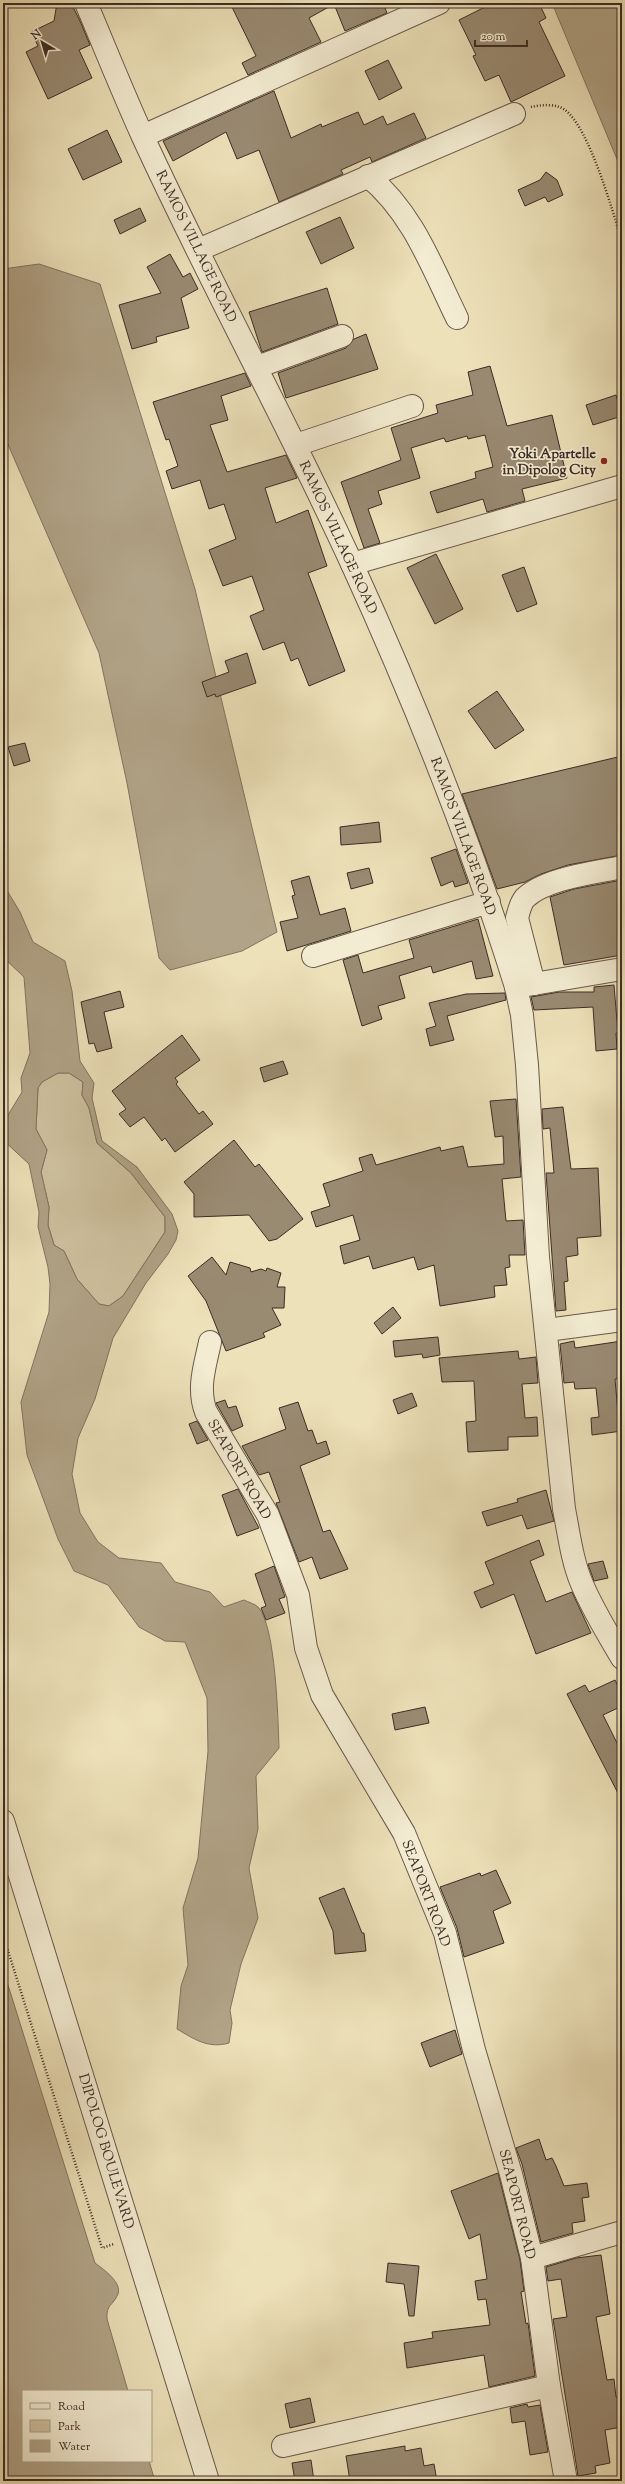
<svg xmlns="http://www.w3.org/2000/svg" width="625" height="2484" viewBox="0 0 625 2484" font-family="'Sorts Mill Goudy',serif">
  <rect width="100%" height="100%" fill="#ede1b9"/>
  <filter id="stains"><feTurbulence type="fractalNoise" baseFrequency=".005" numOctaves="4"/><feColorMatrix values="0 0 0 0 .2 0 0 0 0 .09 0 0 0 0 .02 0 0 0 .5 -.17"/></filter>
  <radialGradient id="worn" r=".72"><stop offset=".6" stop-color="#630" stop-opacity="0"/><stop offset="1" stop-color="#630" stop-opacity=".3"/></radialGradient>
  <!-- green -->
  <path fill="#cfc2a0" stroke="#867763" d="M58 1073H69L83 1082 82 1095 89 1108 97 1143 131 1173 165 1217V1232L123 1296 109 1306 99 1304 77 1279 64 1251 54 1245 48 1225 49 1207 41 1172 47 1150 36 1129 38 1088 42 1082Z"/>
  <!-- water -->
  <g fill="#b1a387" stroke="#837360" fill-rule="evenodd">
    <path d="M552 3H622V171Z"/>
    <path d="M39 264 100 284 195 589 277 932 242 951 170 970 159 958 127 783 99 653 3 433V269Z"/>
    <path d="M3 884 20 912 33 942 65 961 72 991 80 1061 94 1083 92 1098 102 1141 137 1167 172 1214 178 1231 176 1240 168 1254 146 1283 113 1338 95 1399 78 1438 72 1474 80 1513 98 1542 119 1558 161 1563 175 1582 210 1592 224 1607 244 1600C248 1602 255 1604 258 1607 276 1626 278 1720 279 1748L256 1776 258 1829 249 1868 258 1918 241 1964 230 2010 232 2023 229 2043C208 2049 194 2039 177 2029L181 1986 188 1965 183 1908 198 1858 208 1751 207 1698 185 1642 165 1641 139 1627 108 1585 74 1571 58 1539 27 1455 21 1402 49 1312 50 1284 48 1267 38 1227 39 1212 29 1164 3 1140V1116L8 1115 22 1092 21 1078 30 1053 24 977 3 957ZM58 1073H69L83 1082 82 1095 89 1108 97 1143 131 1173 165 1217V1232L123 1296 109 1306 99 1304 77 1279 64 1251 54 1245 48 1225 49 1207 41 1172 47 1150 36 1129 38 1088 42 1082Z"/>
    <path d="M3 1969 95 2263C103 2269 122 2282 118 2294 113 2306 106 2304 107 2319L128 2391H23V2461H149L155 2481H3Z"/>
  </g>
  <!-- building -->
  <g fill="#998a72" stroke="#3d2c26">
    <path d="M57 3H71L80 21 90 45 79 50 92 78 48 99 26 52 38 46 31 32 54 21Z"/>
    <path d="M230 3H383L387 13 345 31 334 4 309 18 321 42 248 75 242 63 256 56Z"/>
    <path d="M493 3H539L546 18 539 22 565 76 511 102 499 75 485 81 473 56 476 55 459 20Z"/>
    <path d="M388 60 402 88 379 100 365 71Z"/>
    <path d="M274 91 291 138 321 124 322 127 358 112 364 125 383 116 387 125 414 113 426 138 372 162 370 157 341 170 343 174 279 202 259 150 237 159 226 132 173 161 163 141Z"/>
    <path d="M107 130 122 162 83 180 68 149Z"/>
    <path d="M546 172 557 180 563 195 548 202 545 197 525 206 518 190 540 180Z"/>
    <path d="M140 208 146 221 120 234 114 220Z"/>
    <path d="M340 217 354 248 321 264 306 232Z"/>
    <path d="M170 254 183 277 190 273 198 289 181 298 189 328 156 337 157 342 132 349 119 305 161 293 147 267Z"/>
    <path d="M327 288 338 324 262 352 249 312Z"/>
    <path d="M366 334 378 369 286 398 278 373 346 348 354 339Z"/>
    <path d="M490 366 507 426 552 415 567 478 522 489 525 501 487 512 483 499 437 513 430 492 476 478 475 472 493 467 485 435 468 439 467 436 446 442 444 438 411 448 420 478 378 491 382 504 368 509 380 543 364 548 341 482 401 460 391 428 438 413 436 405 473 395 468 372Z"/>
    <path d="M245 373 251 386 221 396 228 420 210 425 227 472 286 455 297 478 265 488 276 523 308 510 327 566 308 573 345 671 309 686 298 658 291 661 284 642 263 650 250 616 264 610 252 576 223 586 209 550 236 539 224 504 209 509 200 480 172 489 166 471 178 466 169 439 166 440 153 402Z"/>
    <path d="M616 395 622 416 593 425 586 405Z"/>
    <path d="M436 554 463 609 435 624 407 568Z"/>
    <path d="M524 567 537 604 517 612 502 575Z"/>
    <path d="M247 653 256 683 216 697 215 694 207 697 202 682 229 672 225 661Z"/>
    <path d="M497 691 524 730 495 749 468 711Z"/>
    <path d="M25 743 30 761 14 766 8 747Z"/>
    <path d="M622 756V855L568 865 541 874 525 882 497 889 462 794Z"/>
    <path d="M379 822 381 842 341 845 340 827Z"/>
    <path d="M456 849 468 883 455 887 453 881 441 886 431 858Z"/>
    <path d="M369 868 373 883 351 889 347 873Z"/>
    <path d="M309 876 320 915 345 908 351 931 287 951 280 922 298 918 292 896 295 895 291 881Z"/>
    <path d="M622 880V955L564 965 550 897 574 889Z"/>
    <path d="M478 919 493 976 476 979 472 961 433 973 431 966 399 976 405 998 378 1006 382 1019 362 1026 343 960 358 955 363 973 414 958 409 940Z"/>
    <path d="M614 985 618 1033H616L617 1049 596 1051 593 1007 534 1010 531 997 559 992H594V987Z"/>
    <path d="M120 991 124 1007 104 1012 112 1048 97 1052 94 1043 89 1044 81 1002Z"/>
    <path d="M505 993 506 1000 447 1016 454 1040 430 1046 426 1029 436 1026 429 1003 466 994Z"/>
    <path d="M182 1035 200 1060 175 1078 178 1082 176 1084 199 1114 203 1111 213 1124 175 1152 165 1138 162 1141 144 1117 130 1127 119 1114 126 1109 112 1091Z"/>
    <path d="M283 1061 288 1074 264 1082 260 1068Z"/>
    <path d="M516 1099 521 1177 502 1179 506 1221 523 1220 525 1255H509L510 1267 505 1268 507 1285 494 1286 495 1297 440 1306 434 1265 418 1270 414 1257 373 1269 369 1256 344 1264 340 1246 360 1240 353 1215 316 1227 311 1212 330 1206 323 1184 363 1171 359 1158 372 1154 376 1165 440 1147 441 1151 463 1146 468 1167 504 1164 503 1136 495 1137 490 1101Z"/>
    <path d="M563 1107 571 1169 598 1168 601 1236 577 1238 578 1255 566 1257 568 1281 564 1282 566 1310 556 1311 546 1173H554L550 1128 543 1129 542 1109Z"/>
    <path d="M234 1140 255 1167 259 1164 303 1219 277 1239 269 1241 249 1215 194 1217V1194L184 1182Z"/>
    <path d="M212 1257 226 1275 230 1262 250 1268 251 1272 261 1269 266 1271 267 1268 281 1273 277 1287H285L284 1308H272L281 1325 263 1333 265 1337 226 1351 206 1301 188 1276Z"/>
    <path d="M393 1307 401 1318 382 1334 374 1323Z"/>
    <path d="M438 1337 440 1355 423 1358 422 1354 395 1357 393 1341Z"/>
    <path d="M574 1341 575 1348 622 1341V1378L615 1379 618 1413H622V1431L592 1435 591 1418 599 1417 596 1388 575 1389 574 1382 564 1383 560 1344Z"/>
    <path d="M518 1351 519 1359 536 1357 538 1383 522 1384 525 1418 537 1417 538 1436 508 1437V1450L468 1452 466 1422 476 1421 474 1381 442 1382 439 1358Z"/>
    <path d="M412 1393 417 1406 398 1414 393 1400Z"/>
    <path d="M225 1400 228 1408 236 1406 243 1426 232 1431 216 1403Z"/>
    <path d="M298 1402 308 1431 312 1430 317 1444 326 1441 330 1454 300 1466 323 1532 330 1530 348 1569 320 1579 312 1557 299 1562 276 1503 280 1502 269 1472 259 1475 242 1446 286 1429 279 1408Z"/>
    <path d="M197 1421 208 1440 197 1444 189 1424Z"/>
    <path d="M238 1489 259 1528 237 1536 222 1495Z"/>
    <path d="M546 1490 554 1521 527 1529 522 1515 487 1526 482 1512 518 1502 517 1499Z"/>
    <path d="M539 1540 544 1555 530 1561 546 1602 572 1592 591 1633 536 1654 514 1594 481 1608 474 1592 494 1584 485 1562Z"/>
    <path d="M603 1561 608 1578 594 1581 588 1564Z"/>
    <path d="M274 1566 285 1597 279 1599 285 1613 266 1620 261 1608 266 1606 255 1574Z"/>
    <path d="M615 1680 622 1694V1706L603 1715 622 1753V1801L567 1694 585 1685 589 1692Z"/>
    <path d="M425 1707 429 1723 395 1730 392 1714Z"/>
    <path d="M496 1870 511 1903 493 1911 504 1943 464 1957 457 1928 440 1887 480 1873 481 1876Z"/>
    <path d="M344 1888 362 1933H364L366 1951 335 1954 333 1931 319 1898Z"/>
    <path d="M455 2030 462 2054 430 2067 421 2043Z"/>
    <path d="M539 2139 546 2160 552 2158 556 2166 564 2186 587 2183 589 2197 582 2198 585 2221 572 2223 573 2233 541 2242 522 2164 516 2148Z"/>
    <path d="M498 2173 520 2260 524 2291 521 2292 526 2324 528 2323 535 2376 489 2387 484 2355 407 2368 404 2343 433 2338 432 2332 490 2325 486 2299 478 2300 475 2281 487 2279 480 2234 469 2239 451 2191Z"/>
    <path d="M601 2255 610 2314 596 2317 607 2380 614 2379 616 2397 622 2396V2427L605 2430 610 2463 595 2466 596 2473 578 2476 553 2319 567 2317 561 2279 548 2281 546 2267 576 2258Z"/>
    <path d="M388 2263 419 2266 414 2316H409L404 2284 386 2282Z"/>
    <path d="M310 2398 315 2422 290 2428 285 2404Z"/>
    <path d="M527 2404 528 2407 540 2405 548 2452 530 2455 525 2421 512 2423 510 2408Z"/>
    <path d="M405 2446V2451L421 2448 424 2466 434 2464 437 2481H350L346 2456Z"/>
    <path d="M311 2460 314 2481H295L292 2463Z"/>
  </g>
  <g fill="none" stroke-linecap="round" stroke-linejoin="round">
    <!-- minor casing -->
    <g stroke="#69594b" stroke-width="24">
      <g id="minor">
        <path d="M86 3C105 48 123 93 143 137 209 281 286 420 352 564 415 702 471 842 516 987L622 969"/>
        <path d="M143 136 439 3"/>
        <path d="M368 176C413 213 432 267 457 318"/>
        <path d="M198 250 514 114"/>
        <path d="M257 367 342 336"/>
        <path d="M296 445 412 406"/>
        <path d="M352 564 622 486"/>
        <path d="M313 956 489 902"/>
        <path d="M534 984 517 918C519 911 520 904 525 898 546 878 594 873 622 867"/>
        <path d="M516 987 522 1015 527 1065 538 1257 564 1509C569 1534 572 1561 582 1584 593 1610 608 1634 622 1658"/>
        <path d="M547 1330 622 1320"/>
        <path d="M210 1342C205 1366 197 1388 206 1412L268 1515 298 1595 306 1648 322 1695 404 1833 445 1933 474 2050 511 2174 532 2258 549 2386 566 2481"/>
        <path d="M3 1821 208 2481"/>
        <path d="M532 2258 622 2232"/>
        <path d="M283 2446 549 2386"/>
      </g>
    </g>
    <!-- path -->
    <g stroke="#3d2c26" stroke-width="2.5" stroke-dasharray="1 2" stroke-linecap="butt">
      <path d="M531 107C541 105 556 103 565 110 589 127 613 212 622 242"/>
      <path d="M3 1935 102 2248 114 2244"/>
    </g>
    <!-- minor -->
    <use href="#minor" stroke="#f3ecd2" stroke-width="22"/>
  </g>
  <!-- markers -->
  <circle fill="#8f2418" stroke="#f3ecd2" stroke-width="1.5" cx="604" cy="461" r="4"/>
  <g text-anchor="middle" stroke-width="3.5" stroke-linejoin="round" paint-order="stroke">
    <!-- street labels -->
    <g font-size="14" fill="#3d2c26" stroke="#f3ecd2">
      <text transform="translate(197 246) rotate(64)" y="5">RAMOS VILLAGE ROAD</text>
      <text transform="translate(339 537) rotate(65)" y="5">RAMOS VILLAGE ROAD</text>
      <text transform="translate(464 836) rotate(70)" y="5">RAMOS VILLAGE ROAD</text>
      <text transform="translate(240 1469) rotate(60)" y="5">SEAPORT ROAD</text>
      <text transform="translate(427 1893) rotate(69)" y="5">SEAPORT ROAD</text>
      <text transform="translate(107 2151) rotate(73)" y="5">DIPOLOG BOULEVARD</text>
      <text transform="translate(518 2204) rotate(76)" y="5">SEAPORT ROAD</text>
    </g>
    <!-- poi labels -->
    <g font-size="14" font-weight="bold" fill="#3d2c26" stroke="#f3ecd2" text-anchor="end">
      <text x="596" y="458">Yoki Apartelle<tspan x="596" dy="16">in Dipolog City</tspan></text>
    </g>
  </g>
  <!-- margin -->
  <rect width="625" height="2484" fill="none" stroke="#ede1b9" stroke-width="16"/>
  <rect x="4" y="4" width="617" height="2476" fill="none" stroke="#3d2c26" stroke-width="2"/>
  <rect x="8" y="8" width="609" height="2468" fill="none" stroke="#3d2c26"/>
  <!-- legend -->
  <rect x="22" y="2390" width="130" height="72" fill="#f3ecd2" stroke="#aa9f8d"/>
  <rect x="30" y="2403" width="20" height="6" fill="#f3ecd2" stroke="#aa9f8d"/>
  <text x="58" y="2410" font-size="12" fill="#3d2c26">Road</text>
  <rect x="30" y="2420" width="20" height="12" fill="#cfc2a0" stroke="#aa9f8d"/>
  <text x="58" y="2430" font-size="12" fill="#3d2c26">Park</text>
  <rect x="30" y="2440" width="20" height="12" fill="#b1a387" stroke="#aa9f8d"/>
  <text x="58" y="2450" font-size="12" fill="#3d2c26">Water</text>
  <!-- north arrow -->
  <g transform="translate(42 42) rotate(322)" stroke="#f3ecd2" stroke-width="3" paint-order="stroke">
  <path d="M0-3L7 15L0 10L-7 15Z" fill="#3d2c26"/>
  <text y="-6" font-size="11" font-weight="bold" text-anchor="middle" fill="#3d2c26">N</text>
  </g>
  <!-- scale -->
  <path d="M475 40v6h52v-6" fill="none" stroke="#3d2c26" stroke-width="2"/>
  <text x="481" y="40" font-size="12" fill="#3d2c26" stroke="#f3ecd2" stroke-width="3" paint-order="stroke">20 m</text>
  <rect width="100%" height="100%" filter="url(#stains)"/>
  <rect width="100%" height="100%" fill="url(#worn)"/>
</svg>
